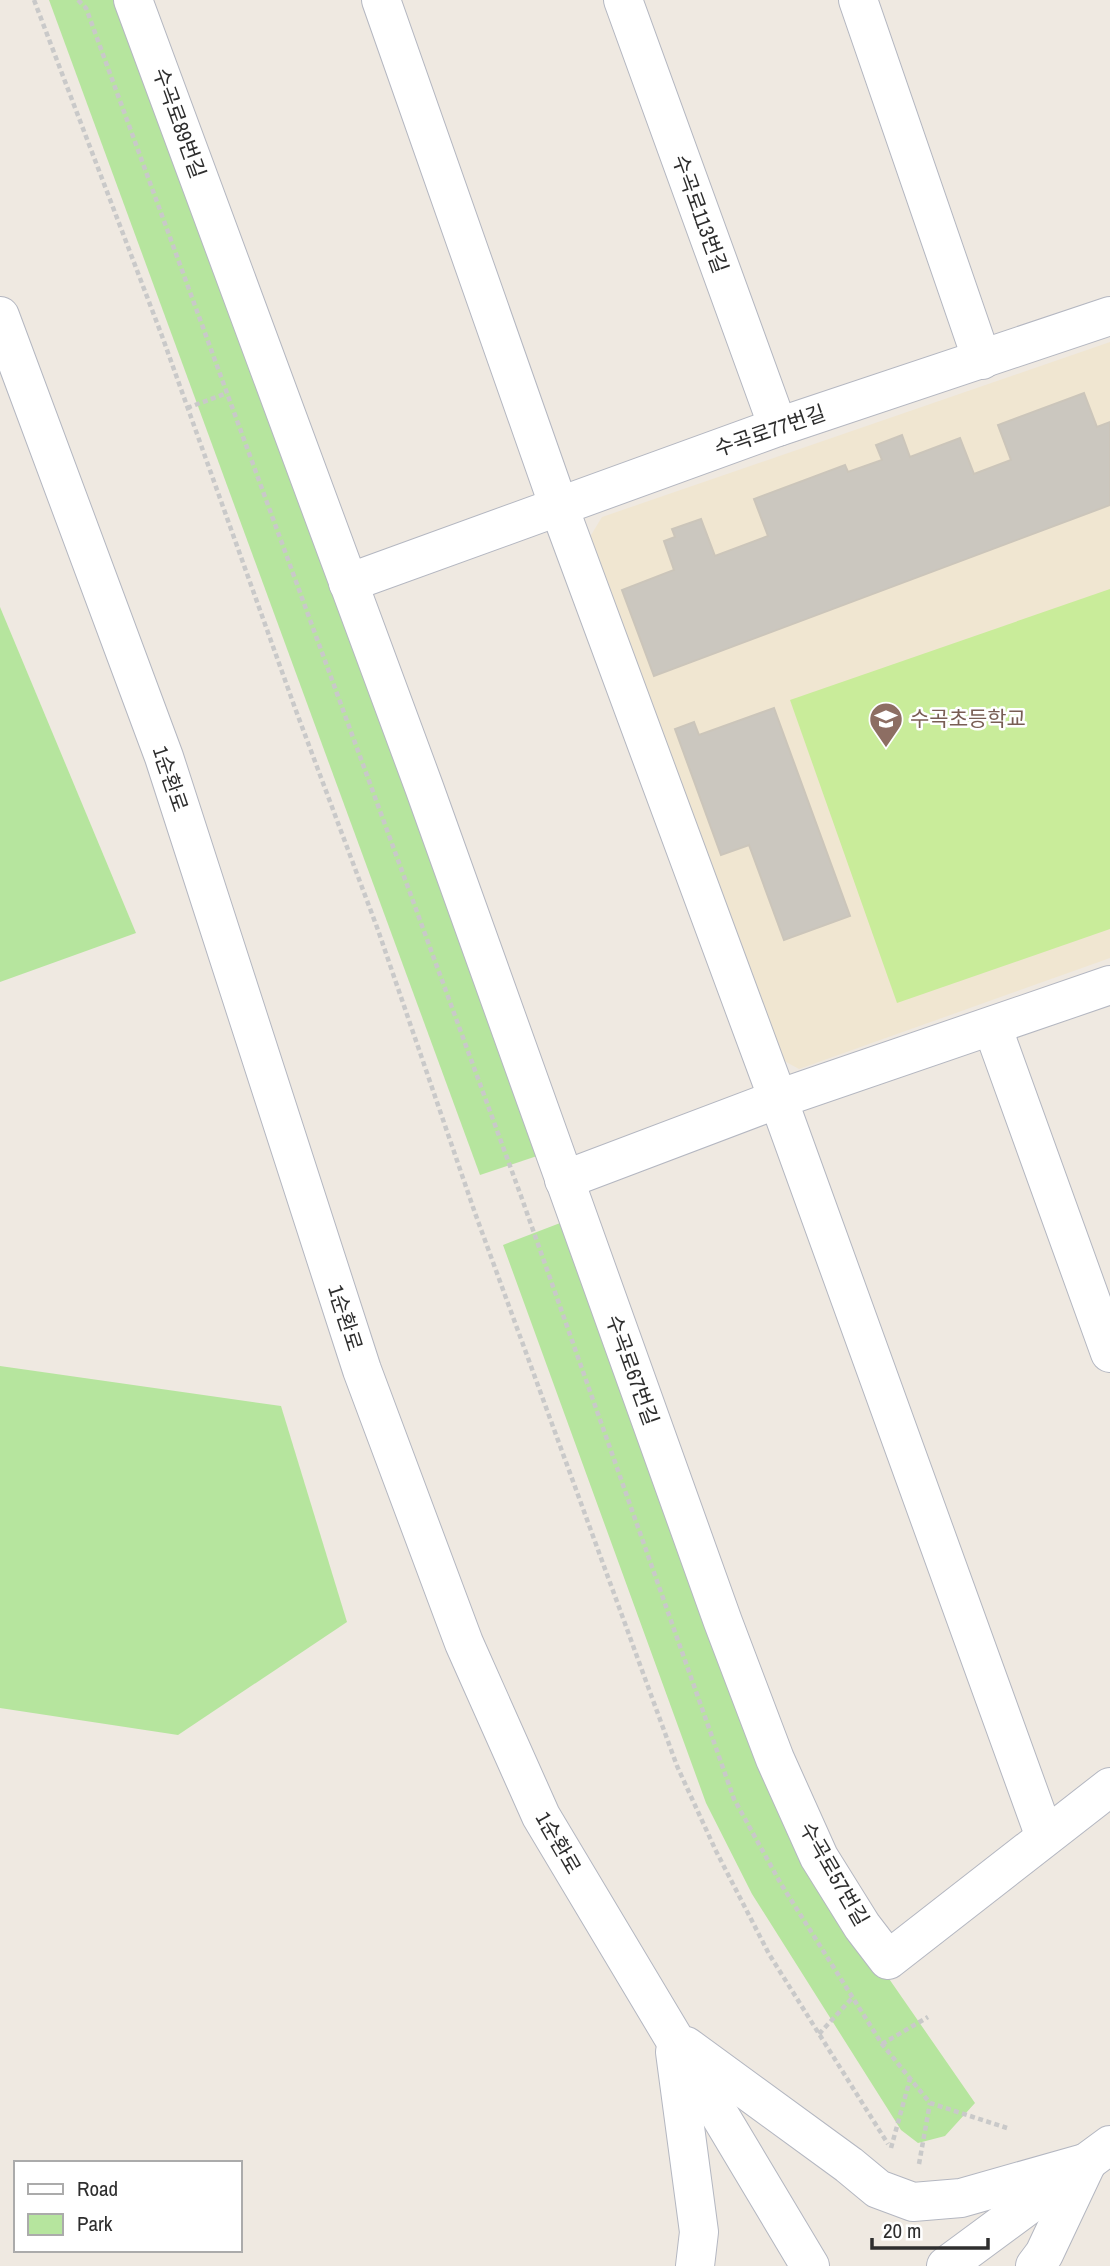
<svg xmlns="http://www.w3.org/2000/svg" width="1110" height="2266" viewBox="0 0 1110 2266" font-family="'Archivo Narrow','Noto Sans KR',sans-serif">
  <rect width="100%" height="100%" fill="#efe9e1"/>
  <!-- education -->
  <path fill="#f0e6d1" d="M1110 342V958L799 1069 768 1052 588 540 602 517Z"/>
  <!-- green -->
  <g fill="#b6e59e">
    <path d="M49 0H119L543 1154 480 1175Z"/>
    <path d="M0 607 136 933 0 982Z"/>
    <path d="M568 1220 811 1866 975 2103 945 2136 918 2143 901 2130 752 1894 706 1803 503 1245Z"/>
    <path d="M0 1366 281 1406 347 1622 178 1735 0 1708Z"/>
  </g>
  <!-- pitch -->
  <path fill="#c9ec9a" d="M1110 589V929L897 1003 790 700Z"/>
  <!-- building -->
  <g fill="#cbc7bf" stroke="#cbc5ba" stroke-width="2">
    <path d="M1084 393 1097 427 1110 422V505L654 676 622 590 674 570 664 541 675 537 672 529 701 519 715 556 768 536 754 499 845 465 848 472 882 460 876 445 902 435 910 457 960 438 974 474 1011 460 998 425Z"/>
    <path d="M774 708 850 916 784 940 749 845 721 855 675 729 694 722 699 735Z"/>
  </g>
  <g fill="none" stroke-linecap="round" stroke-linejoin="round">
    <!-- street casing -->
    <g stroke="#b4b7c1" stroke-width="40">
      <g id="street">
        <path d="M133 0 424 787 723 1622 775 1759 819 1857 862 1926 888 1960 1110 1787"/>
        <path d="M381 0 559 507 778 1099 1045 1837"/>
        <path d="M623 0 778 427"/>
        <path d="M858 0 982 360"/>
        <path d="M348 583 778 427 1110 316"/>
        <path d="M992 1026 1110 1353"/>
        <path d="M564 1180 778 1099 1110 985"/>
      </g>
    </g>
    <!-- secondary casing -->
    <g stroke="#b4b7c1" stroke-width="40">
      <g id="secondary">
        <path d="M0 316 164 757 362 1370 464 1643 541 1816 810 2266"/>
        <path d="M686 2046 849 2165 878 2189 913 2202 961 2198 1088 2162"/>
        <path d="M675 2052 699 2232 695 2266"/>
        <path d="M946 2266 1110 2145"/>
        <path d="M1035 2266 1044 2254 1086 2165"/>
      </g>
    </g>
    <!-- path -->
    <g stroke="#c9c9c9" stroke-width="4.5" stroke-dasharray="5 3.5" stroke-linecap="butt">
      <path d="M34 0 162 336 295 708 378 930 475 1213 677 1766 716 1851 769 1954 888 2144"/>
      <path d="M78 0 86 8 521 1196 734 1799 781 1884 882 2044 930 2103 1007 2128"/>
      <path d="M187 408 227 393"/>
      <path d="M819 2034 853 1997"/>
      <path d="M882 2044 928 2017"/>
      <path d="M891 2148 910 2079"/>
      <path d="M919 2164 930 2103"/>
    </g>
    <!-- street -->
    <use href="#street" stroke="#fff" stroke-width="38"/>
    <!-- secondary -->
    <use href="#secondary" stroke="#fff" stroke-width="38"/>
  </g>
  <!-- icons -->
  <defs>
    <g id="school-pin" transform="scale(1.75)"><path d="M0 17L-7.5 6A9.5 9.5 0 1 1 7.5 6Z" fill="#8d6e63" stroke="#fff"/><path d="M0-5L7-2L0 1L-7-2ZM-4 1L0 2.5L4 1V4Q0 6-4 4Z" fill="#fff"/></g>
  </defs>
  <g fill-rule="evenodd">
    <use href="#school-pin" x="886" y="719"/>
  </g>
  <g text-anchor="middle" stroke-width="5" stroke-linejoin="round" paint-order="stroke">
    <!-- street labels -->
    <g font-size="21" fill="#2e2e2e" stroke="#fff">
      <text transform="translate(179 123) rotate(70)" y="7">수곡로89번길</text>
      <text transform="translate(700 214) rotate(70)" y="7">수곡로113번길</text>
      <text transform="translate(770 431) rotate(-19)" y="7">수곡로77번길</text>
      <text transform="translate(170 779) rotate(71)" y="7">1순환로</text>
      <text transform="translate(345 1318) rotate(72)" y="7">1순환로</text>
      <text transform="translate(632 1370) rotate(70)" y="7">수곡로67번길</text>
      <text transform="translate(558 1843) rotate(60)" y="7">1순환로</text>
      <text transform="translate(834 1874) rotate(60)" y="7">수곡로57번길</text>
    </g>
    <!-- education labels -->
    <g font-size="21" fill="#785e54" stroke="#fff" text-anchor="start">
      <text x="910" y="726">수곡초등학교</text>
    </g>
  </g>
  <!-- legend -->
  <rect x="14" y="2161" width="228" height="91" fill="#ffffff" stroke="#ababab" stroke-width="2"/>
  <rect x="28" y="2184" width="35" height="10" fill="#ffffff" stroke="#ababab" stroke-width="2"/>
  <text x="77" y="2196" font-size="21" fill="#2e2e2e">Road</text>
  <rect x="28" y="2214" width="35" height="21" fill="#b6e59e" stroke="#ababab" stroke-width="2"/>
  <text x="77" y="2231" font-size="21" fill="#2e2e2e">Park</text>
  <!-- scale -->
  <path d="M872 2238v10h116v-10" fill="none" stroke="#2e2e2e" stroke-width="3.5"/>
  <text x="883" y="2238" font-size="21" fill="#2e2e2e" stroke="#ffffff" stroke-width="5" paint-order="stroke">20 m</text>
</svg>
